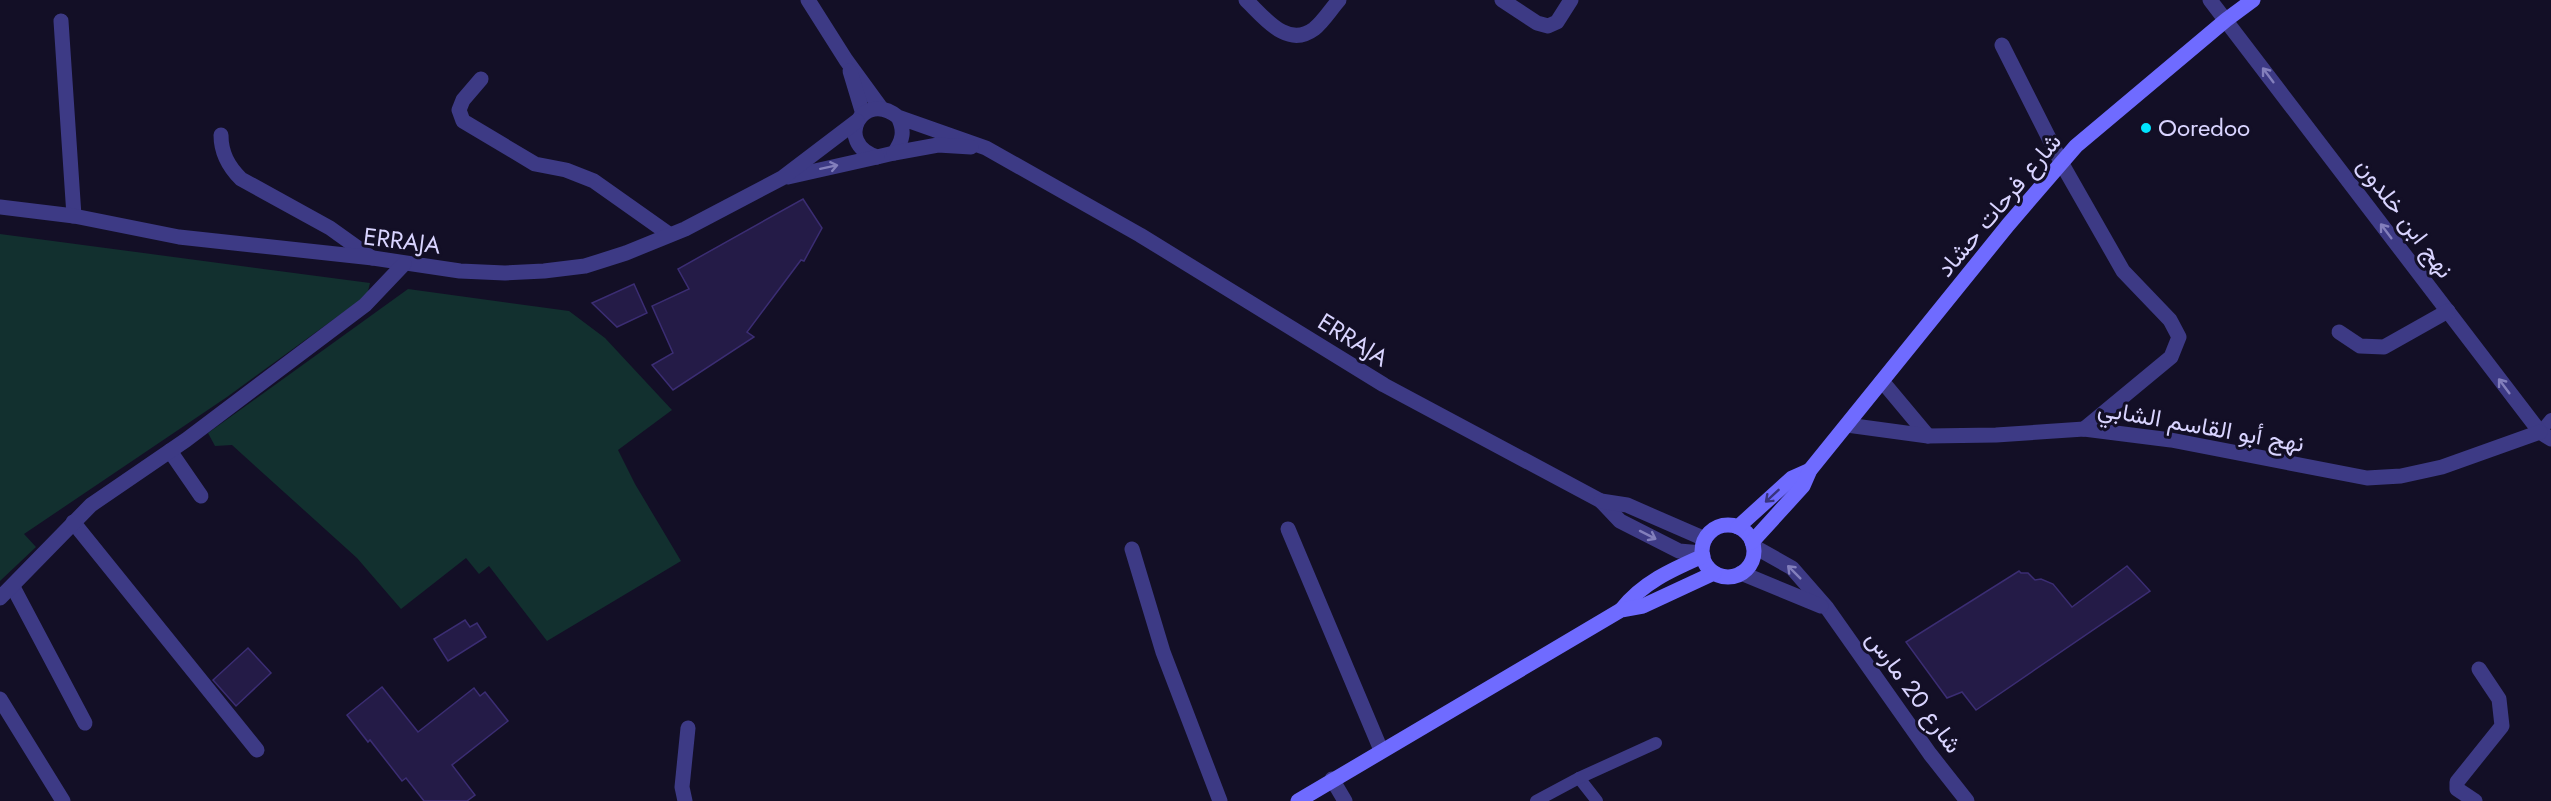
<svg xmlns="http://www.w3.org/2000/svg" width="2551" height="801" viewBox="0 0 2551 801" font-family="Jost,Vazirmatn,sans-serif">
  <rect width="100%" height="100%" fill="#130f26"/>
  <!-- green -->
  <g fill="#12302f">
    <path d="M0 234 370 283 367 295 227 397 24 534 36 547 0 581Z"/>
    <path d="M408 289 569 311 605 338 672 410 618 450 635 484 681 561 547 641 489 566 479 574 466 558 401 609 357 558 232 445 215 446 208 433Z"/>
  </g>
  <!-- building -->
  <g fill="#241b47" stroke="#3b2d73" stroke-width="1.5">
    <path d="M803 199 822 228 804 261 801 260 747 332 754 337 673 390 652 365 673 353 652 306 689 289 678 269Z"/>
    <path d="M634 284 647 313 617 327 592 303Z"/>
    <path d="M2127 566 2150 591 1976 710 1962 692 1947 698 1906 642 2019 571 2021 573H2028L2035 580 2041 579 2053 584 2072 607Z"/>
    <path d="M465 620 470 627 477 623 486 637 448 661 434 639Z"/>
    <path d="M248 648 271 673 236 706 213 680Z"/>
    <path d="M382 687 418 732 474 688 480 696 485 692 508 721 452 765 475 795 467 801H424L406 778 402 781 370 740 368 742 347 715Z"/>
  </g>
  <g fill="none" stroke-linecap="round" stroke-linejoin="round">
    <!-- lane -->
    <g stroke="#3d3a85" stroke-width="12">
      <path d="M2540 432 2551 419"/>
      <path d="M1579 778 1597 801"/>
      <path d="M1536 801 1579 778 1656 743"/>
    </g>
    <!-- street -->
    <g stroke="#3d3a85" stroke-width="15">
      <path d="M808 0 846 60 881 108"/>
      <path d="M1246 0C1264 17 1287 49 1314 29 1323 22 1331 9 1339 0"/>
      <path d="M1502 0 1537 23 1548 26 1557 22 1571 0"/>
      <path d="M2210 0 2540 432 2551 439"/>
      <path d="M61 21 74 216"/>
      <path d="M2002 45 2062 164 2123 271 2170 320 2179 337 2171 357 2084 429"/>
      <path d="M850 71 863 114"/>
      <path d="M481 79 463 100 459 110 463 121 535 164 566 170 594 181 669 234"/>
      <path d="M898 117C905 131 903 140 894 153L877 157C833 143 863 88 898 117L986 148 1140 235 1384 385 1601 501 1620 521 1679 551 1702 553"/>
      <path d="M221 135C221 153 228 166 241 179L330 228 372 258"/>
      <path d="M894 153 938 145 971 147"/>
      <path d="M788 177 877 157"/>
      <path d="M0 207 74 216 179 237 373 258 460 271 505 273 544 271 585 266 626 253 685 229 782 178 857 121"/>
      <path d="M2339 332 2360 346 2384 347 2448 311"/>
      <path d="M1882 381 1928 436"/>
      <path d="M1847 425 1928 436 1996 435 2084 429 2171 440 2367 478 2401 476 2442 467 2540 432"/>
      <path d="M170 451 201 496"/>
      <path d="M1601 501 1627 505 1705 539"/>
      <path d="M73 522 257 750"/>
      <path d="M1288 529 1381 750"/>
      <path d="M1753 546 1792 568 1827 608 1930 754 1967 801"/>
      <path d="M1132 549 1163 652 1220 801"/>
      <path d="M1741 573 1821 606"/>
      <path d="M13 587 85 723"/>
      <path d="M0 598 91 505 186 440 365 305 404 264"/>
      <path d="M0 699 63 801"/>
      <path d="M1332 779 1345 801"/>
      <path d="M685 801 682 787 688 728"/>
      <path d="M2475 801 2457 789V782L2502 726 2499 699 2479 669"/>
    </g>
    <!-- secondary -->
    <g stroke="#6f6bff" stroke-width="15">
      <circle cx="1728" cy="551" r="26"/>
      <path d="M1738 527 1792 478 1810 470"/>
      <path d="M1752 542 1803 486 1810 470 2008 225 2076 146 2226 20 2253 0"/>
      <path d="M1621 610C1642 583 1671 570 1703 556"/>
      <path d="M1298 801 1621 610 1643 606 1714 573"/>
    </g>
  </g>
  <!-- one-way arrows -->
  <defs><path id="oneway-shaft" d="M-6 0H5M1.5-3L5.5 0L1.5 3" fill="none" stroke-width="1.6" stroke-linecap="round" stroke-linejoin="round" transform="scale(1.5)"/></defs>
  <g stroke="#837fbc">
    <use href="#oneway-shaft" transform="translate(2268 75) rotate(-127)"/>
    <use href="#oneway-shaft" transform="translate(829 167) rotate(-12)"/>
    <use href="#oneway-shaft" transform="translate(2386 231) rotate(-127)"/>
    <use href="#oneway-shaft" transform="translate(2504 386) rotate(-127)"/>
    <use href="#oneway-shaft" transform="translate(1648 535) rotate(27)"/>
    <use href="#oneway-shaft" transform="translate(1794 572) rotate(-135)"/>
  </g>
  <use stroke="#38347d" href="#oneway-shaft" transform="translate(1772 496) rotate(137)"/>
  <!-- markers -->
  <circle fill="#00e5ff" stroke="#130f26" stroke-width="2" cx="2146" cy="128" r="6"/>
  <g text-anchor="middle" stroke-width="6" stroke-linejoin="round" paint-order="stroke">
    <!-- poi labels -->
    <g font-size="24" fill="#d9d4ff" stroke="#130f26" text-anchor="start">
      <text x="2158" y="136">Ooredoo</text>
    </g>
    <!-- street labels -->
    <g font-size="24" fill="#d9d4ff" stroke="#130f26">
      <text transform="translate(1999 205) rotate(-50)" y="8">شارع فرحات حشاد</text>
      <text transform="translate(2405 218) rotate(53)" y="8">نهج ابن خلدون</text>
      <text transform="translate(402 241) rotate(7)" y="8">ERRAJA</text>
      <text transform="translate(1353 340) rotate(32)" y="8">ERRAJA</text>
      <text transform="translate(2201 426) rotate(10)" y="8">نهج أبو القاسم الشابي</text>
      <text transform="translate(1914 692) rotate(54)" y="8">شارع 20 مارس</text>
    </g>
  </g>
</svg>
